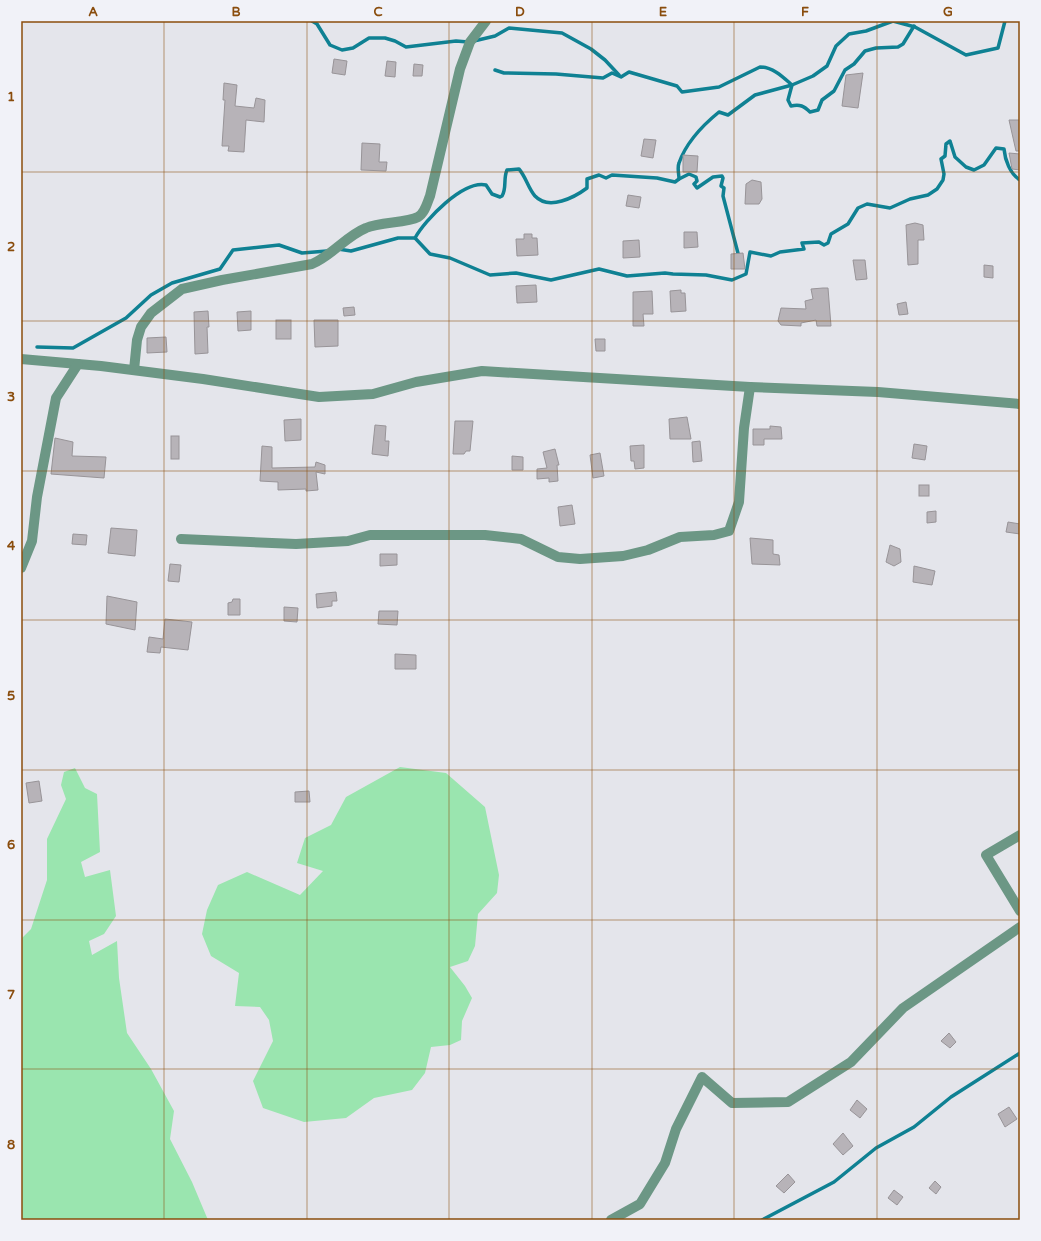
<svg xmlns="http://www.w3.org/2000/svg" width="1041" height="1241" viewBox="0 0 1041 1241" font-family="'Varela Round',sans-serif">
  <rect width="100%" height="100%" fill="#e4e5eb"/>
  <!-- green -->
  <g fill="#9ae5af">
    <path d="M400 767 446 773 485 807 499 875 497 893 478 914 475 946 468 961 450 967 465 986 472 998 462 1021 461 1040 450 1045 431 1047 425 1073 412 1090 374 1098 346 1118 304 1122 263 1108 253 1081 273 1041 269 1020 260 1007 235 1006 239 973 211 956 202 934 207 910 218 885 247 872 300 895 323 871 297 863 305 838 331 825 346 797Z"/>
    <path d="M75 768 85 788 97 794 100 852 81 862 85 877 110 870 116 916 104 934 89 941 92 955 117 941 119 978 127 1033 151 1069 174 1111 170 1139 192 1182 208 1220H21V939L31 929 47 880V839L66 799 61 785 64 772Z"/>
  </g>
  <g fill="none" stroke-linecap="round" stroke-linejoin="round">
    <!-- stream -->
    <g stroke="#0f8193" stroke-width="3.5">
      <path d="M312 21 317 24 330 45 342 50 353 48 369 38H385L395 41 406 47 456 41 468 42"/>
      <path d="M474 41 495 36 509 28 562 33 591 49 605 60 619 75"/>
      <path d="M495 70 504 73 556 74 603 78 612 73 621 77 629 72 677 86 682 92 719 87 760 67C773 67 783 77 792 85L788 100 791 106C800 104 804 106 810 112L818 110 822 100 834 91 845 70 854 64 865 51 876 48 898 47 903 44 914 26"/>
      <path d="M679 179 689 174 696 177 697 181 694 184 697 188 713 177 722 176 723 178 721 186 724 188 723 196 739 257"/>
      <path d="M415 238 430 254 450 258 490 275 516 273 551 280 599 269 627 276 665 273 673 274 706 275 732 280 746 274 750 252 771 256 780 252 804 249 802 243 819 242 824 245 828 243 831 234 848 224 858 208 867 204 890 208 910 199 928 195 937 189 943 180 944 174 941 159 945 156 946 144 950 141 955 157 966 167 974 170 984 165 996 148 1004 149C1005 160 1010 174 1020 180"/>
      <path d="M338 249 351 251 398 238H415C425 220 463 180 486 185L492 194 500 197 502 196C507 188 503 179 507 170L519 169C526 177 528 188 535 196 549 211 575 197 587 188V179L599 175 606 178 612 175 657 178 675 182 679 179C679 174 677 168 679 163 686 143 703 125 719 112L728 115 755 95 792 85 813 76 827 66 836 46 849 34 866 31 893 21 915 27 966 55 998 48 1005 21"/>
      <path d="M37 347 73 348 126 318 151 295 172 283 220 269 233 250 279 245 302 253 327 251"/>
      <path d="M762 1220 834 1182 876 1148 914 1127 951 1097 1020 1053"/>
    </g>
  </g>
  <!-- building -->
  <g fill="#b7b3b8" stroke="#989498">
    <path d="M334 59 347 61 345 75 332 73Z"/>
    <path d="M387 61 396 62 395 77 385 76Z"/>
    <path d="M414 64 423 65 422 76H413Z"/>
    <path d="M863 73 858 108 842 106 846 75Z"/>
    <path d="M224 83 237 85 235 106 254 108 256 98 265 100 264 122 246 120 244 152 228 151 229 146H222L225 100H223Z"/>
    <path d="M1009 120H1020V151H1016Z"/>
    <path d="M644 139 656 140 653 158 641 156Z"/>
    <path d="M362 143 380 144 379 162H387L386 171 361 170Z"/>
    <path d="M1009 153 1020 154V170L1012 169Z"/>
    <path d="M683 155 698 156 697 172H683Z"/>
    <path d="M752 180 761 182 762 199 759 204H745L746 184Z"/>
    <path d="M628 195 641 197 639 208 626 206Z"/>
    <path d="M915 223 923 225 924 240H918V264L908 265 906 225Z"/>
    <path d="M684 232H697L698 247 684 248Z"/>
    <path d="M524 234H532V238H537L538 255 517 256 516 239H524Z"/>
    <path d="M639 240 640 257 623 258V241Z"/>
    <path d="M743 253 745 269H731V254Z"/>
    <path d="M853 260H865L867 279 856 280Z"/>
    <path d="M984 265 993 266V278L984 277Z"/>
    <path d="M536 285 537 302 517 303 516 286Z"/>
    <path d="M823 288H828L831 326H817L816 320 801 323V326L781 325 778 321 781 308 806 309 805 301 813 299 811 289Z"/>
    <path d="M681 290V293H685L686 311 671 312 670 291Z"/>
    <path d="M652 291 653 314H643L644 326H633V292Z"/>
    <path d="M906 302 908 314 899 315 897 304Z"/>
    <path d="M354 307 355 315 344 316 343 308Z"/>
    <path d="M208 311 209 327H207L208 353 195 354 194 312Z"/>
    <path d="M251 311V330L238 331 237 312Z"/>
    <rect x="276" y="320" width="15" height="19"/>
    <path d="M314 320H338V346L315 347Z"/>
    <path d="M166 337 167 352 147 353V338Z"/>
    <path d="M595 339H605V351H596Z"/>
    <path d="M687 417 691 439H670L669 419Z"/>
    <path d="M301 419V440L285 441 284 420Z"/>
    <path d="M455 421H473L470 451H466L464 454H453Z"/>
    <path d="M375 425 386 426 385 441H389L388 456 372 454Z"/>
    <path d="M770 426 781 427 782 439H764V445H753V429H770Z"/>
    <rect x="171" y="436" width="8" height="23"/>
    <path d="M55 438 73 442 72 456 106 457 104 478 51 474Z"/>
    <path d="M700 441 702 461 693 462 692 442Z"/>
    <path d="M914 444 927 446 925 460 912 458Z"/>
    <path d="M644 445V468L635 469 634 461H631L630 446Z"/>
    <path d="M262 446 272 447V468L315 467 316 462 325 465V474L316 472 318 490 306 491V489L278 490V482L260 481Z"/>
    <path d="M555 449 559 465H557L558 481 549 482V478L537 479V469L547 468 543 452Z"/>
    <path d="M600 453 604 476 593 478 590 455Z"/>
    <path d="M512 456 523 457V470H512Z"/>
    <rect x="919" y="485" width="10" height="11"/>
    <path d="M572 505 575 524 560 526 558 507Z"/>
    <path d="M936 511V522L927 523V512Z"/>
    <path d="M1008 522 1020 524V534L1006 532Z"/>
    <path d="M111 528 137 530 135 556 108 553Z"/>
    <path d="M73 534 87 535 86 545 72 544Z"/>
    <path d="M750 538 773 540V554L779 555 780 565 752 564Z"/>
    <path d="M890 545 900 549 901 562 894 566 886 562Z"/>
    <path d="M380 554H397V565L380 566Z"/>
    <path d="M170 564 181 565 179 582 168 581Z"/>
    <path d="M914 566 935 571 932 585 913 582Z"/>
    <path d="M336 592 337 601H332V606L317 608 316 594Z"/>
    <path d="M107 596 137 602 135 630 106 624Z"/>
    <path d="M233 599H240V615H228V603L232 602Z"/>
    <path d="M284 607 298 608 297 622 284 621Z"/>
    <path d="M379 611H398L397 625 378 624Z"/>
    <path d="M165 619 192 622 188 650 161 647 160 653 147 652 149 637 163 639Z"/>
    <path d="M395 654 416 655V669H395Z"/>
    <path d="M39 781 42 801 29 803 26 783Z"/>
    <path d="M309 791 310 802H295V792Z"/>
    <path d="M949 1033 956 1042 950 1048 941 1041Z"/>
    <path d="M857 1100 867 1109 860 1118 850 1110Z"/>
    <path d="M1009 1107 1017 1119 1005 1127 998 1114Z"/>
    <path d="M843 1133 853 1146 843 1155 833 1144Z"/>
    <path d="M788 1174 795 1182 784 1193 776 1186Z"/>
    <path d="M935 1181 941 1187 936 1194 929 1188Z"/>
    <path d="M894 1190 903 1197 897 1205 888 1198Z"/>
  </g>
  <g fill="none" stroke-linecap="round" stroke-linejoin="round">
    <!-- minor -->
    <g stroke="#6c9785" stroke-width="10">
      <path d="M21 359 101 366 203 379 319 397 373 394 416 382 482 371 750 387 878 392 1020 404"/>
      <path d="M134 370 137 340 141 327 151 313 182 289 222 280 312 264C333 255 346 236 366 228 380 222 407 223 418 217 425 213 427 203 430 196L460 69 470 42 486 21"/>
      <path d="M181 539 296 544 348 541 370 535H485L521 539 558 557 580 559 623 556 648 550 680 537 714 535 729 531 739 502 744 428 750 387"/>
      <path d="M21 568 32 541 37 497 56 398 78 364"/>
      <path d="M1020 835 986 855 1020 911"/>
      <path d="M611 1220 640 1204 665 1163 676 1129 702 1077 732 1103 788 1102 851 1062 903 1008 1020 927"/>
    </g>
  </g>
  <!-- grid -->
  <path fill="none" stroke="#8a4d0d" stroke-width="1" stroke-opacity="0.55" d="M164 21V1220M307 21V1220M449 21V1220M592 21V1220M734 21V1220M877 21V1220M21 172H1020M21 321H1020M21 471H1020M21 620H1020M21 770H1020M21 920H1020M21 1069H1020"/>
  <!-- border -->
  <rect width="1041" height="1241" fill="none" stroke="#f1f2f8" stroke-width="44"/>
  <rect x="22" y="22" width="997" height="1197" fill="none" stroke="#8a4d0d" stroke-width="1.5"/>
  <g font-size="13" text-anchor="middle" font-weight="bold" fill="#8a4d0d">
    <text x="93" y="16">A</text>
    <text x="236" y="16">B</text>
    <text x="378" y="16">C</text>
    <text x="520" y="16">D</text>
    <text x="663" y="16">E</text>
    <text x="805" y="16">F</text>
    <text x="948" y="16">G</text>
    <text x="11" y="101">1</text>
    <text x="11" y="251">2</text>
    <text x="11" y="401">3</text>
    <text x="11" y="550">4</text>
    <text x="11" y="700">5</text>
    <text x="11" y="849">6</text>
    <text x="11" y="999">7</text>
    <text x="11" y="1149">8</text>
  </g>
</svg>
